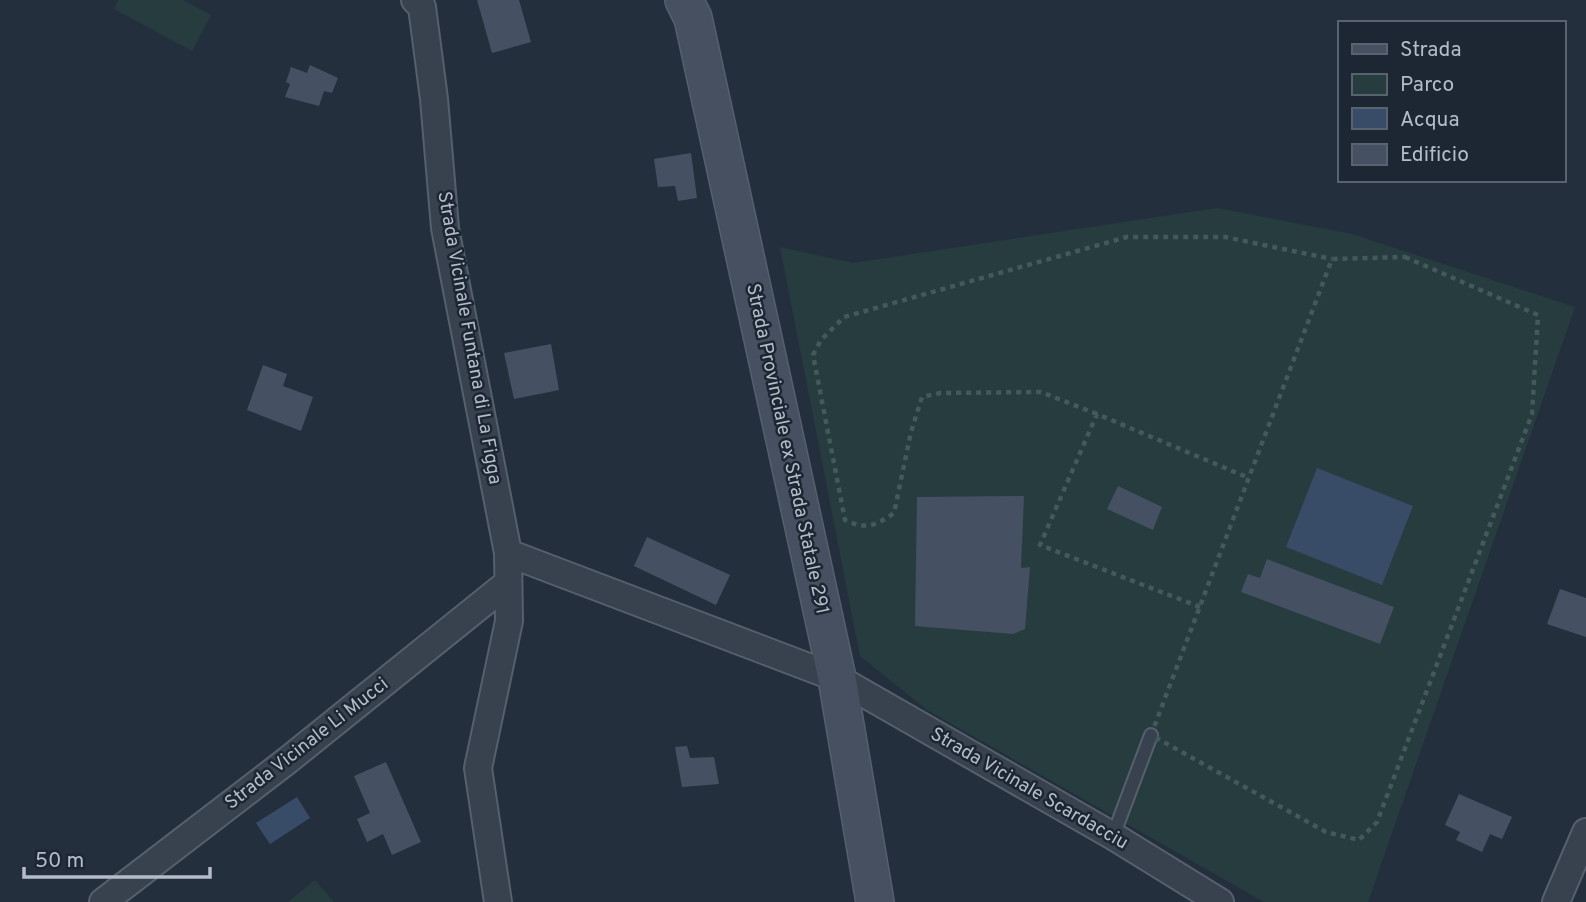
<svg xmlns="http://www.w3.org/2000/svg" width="1586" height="902" font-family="Overpass,sans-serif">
<rect width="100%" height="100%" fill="#242f3e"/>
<path fill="#263c3f" d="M 118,0 L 183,0 L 211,15 L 192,51 L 114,9 Z
M 1217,208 L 1352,234 L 1575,307 L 1368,902 L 1264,902 L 927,710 L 860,656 L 780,247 L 853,263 Z
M 315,880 L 334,902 L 288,902 Z"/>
<path fill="#394c67" d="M 1317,468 L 1413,506 L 1382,585 L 1286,547 Z
M 297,797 L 310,818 L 270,844 L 256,823 Z"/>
<path fill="#455162" d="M 477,0 L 519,0 L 531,42 L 492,53 Z
M 310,65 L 338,78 L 332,93 L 324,91 L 319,106 L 285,97 L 290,84 L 286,82 L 291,67 L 307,73 Z
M 691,153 L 697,198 L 678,201 L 675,186 L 658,187 L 654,159 Z
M 551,344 L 559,390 L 514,399 L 504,353 Z
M 263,365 L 287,374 L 283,386 L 313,397 L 301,431 L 247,410 Z
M 1118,486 L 1162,507 L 1153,530 L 1107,509 Z
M 1024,496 L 1021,568 L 1030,567 L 1025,629 L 1013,634 L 915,626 L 917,497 Z
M 647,537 L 730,575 L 716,605 L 634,566 Z
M 1267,559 L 1394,607 L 1380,644 L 1241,592 L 1248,574 L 1260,578 Z
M 1560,589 L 1586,598 L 1586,637 L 1547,624 Z
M 687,746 L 690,758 L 714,757 L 719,784 L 682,787 L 675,747 Z
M 386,762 L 421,842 L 392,855 L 383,834 L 367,842 L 357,819 L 370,813 L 354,776 Z
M 1459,794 L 1512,817 L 1502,839 L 1490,834 L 1482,852 L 1456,840 L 1460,832 L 1445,825 Z"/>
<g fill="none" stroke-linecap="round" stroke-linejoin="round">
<g stroke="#565f6c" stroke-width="16">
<path id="lane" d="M 1113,836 L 1151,735"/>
</g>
<g stroke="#565f6c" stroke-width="30">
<path id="street" d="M 415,0 L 422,7 L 434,99 L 445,228 L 508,553 L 509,621 L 478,768 L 498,902
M 508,553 L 837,678 L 1113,836 L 1220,902
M 103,902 L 288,760 L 508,583
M 1556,902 L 1586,832"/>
</g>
<g stroke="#565f6c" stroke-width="40">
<path id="secondary" d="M 684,0 L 693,18 L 837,678 L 875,902"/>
</g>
<path stroke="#44595c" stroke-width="4.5" stroke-dasharray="5 5" stroke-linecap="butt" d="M 1405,257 L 1538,315 L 1532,414 L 1377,822 L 1359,840 L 1326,832 L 1151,735 L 1332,259 Z
M 1097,414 L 1041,392 L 940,393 L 922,397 L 911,432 L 894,513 C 875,526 866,530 845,520 L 813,355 L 821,340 L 844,317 L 1127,237 L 1225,237 L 1332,259
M 1200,607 L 1040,545 L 1097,414 L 1249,478"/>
<use href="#lane" stroke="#38414e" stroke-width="12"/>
<use href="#street" stroke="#38414e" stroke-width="26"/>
<use href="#secondary" stroke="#465061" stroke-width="37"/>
</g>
<g text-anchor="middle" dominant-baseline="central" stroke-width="5" stroke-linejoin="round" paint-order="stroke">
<g font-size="19" fill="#b4bcc9" stroke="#1d2633">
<text transform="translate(469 338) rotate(80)">Strada Vicinale Funtana di La Figga</text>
<text transform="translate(787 449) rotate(78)">Strada Provinciale ex Strada Statale 291</text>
<text transform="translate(307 744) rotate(-38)">Strada Vicinale Li Mucci</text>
<text transform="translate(1029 789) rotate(30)">Strada Vicinale Scardacciu</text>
</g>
</g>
<rect x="1338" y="21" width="228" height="161" fill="#1d2633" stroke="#59626f" stroke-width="2"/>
<rect x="1352" y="44" width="35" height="10" fill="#465061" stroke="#59626f" stroke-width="2"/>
<text x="1400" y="56" font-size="21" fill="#b4bcc9">Strada</text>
<rect x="1352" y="74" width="35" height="21" fill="#263c3f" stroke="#59626f" stroke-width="2"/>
<text x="1400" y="91" font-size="21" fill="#b4bcc9">Parco</text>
<rect x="1352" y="108" width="35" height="21" fill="#394c67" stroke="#59626f" stroke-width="2"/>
<text x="1400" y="126" font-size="21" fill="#b4bcc9">Acqua</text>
<rect x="1352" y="144" width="35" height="21" fill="#455162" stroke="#59626f" stroke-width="2"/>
<text x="1400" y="161" font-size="21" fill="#b4bcc9">Edificio</text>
<path d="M24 867v10h186v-10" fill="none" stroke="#b4bcc9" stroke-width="3.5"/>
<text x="35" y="867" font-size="21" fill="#b4bcc9" stroke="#1d2633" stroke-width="5" paint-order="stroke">50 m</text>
</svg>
